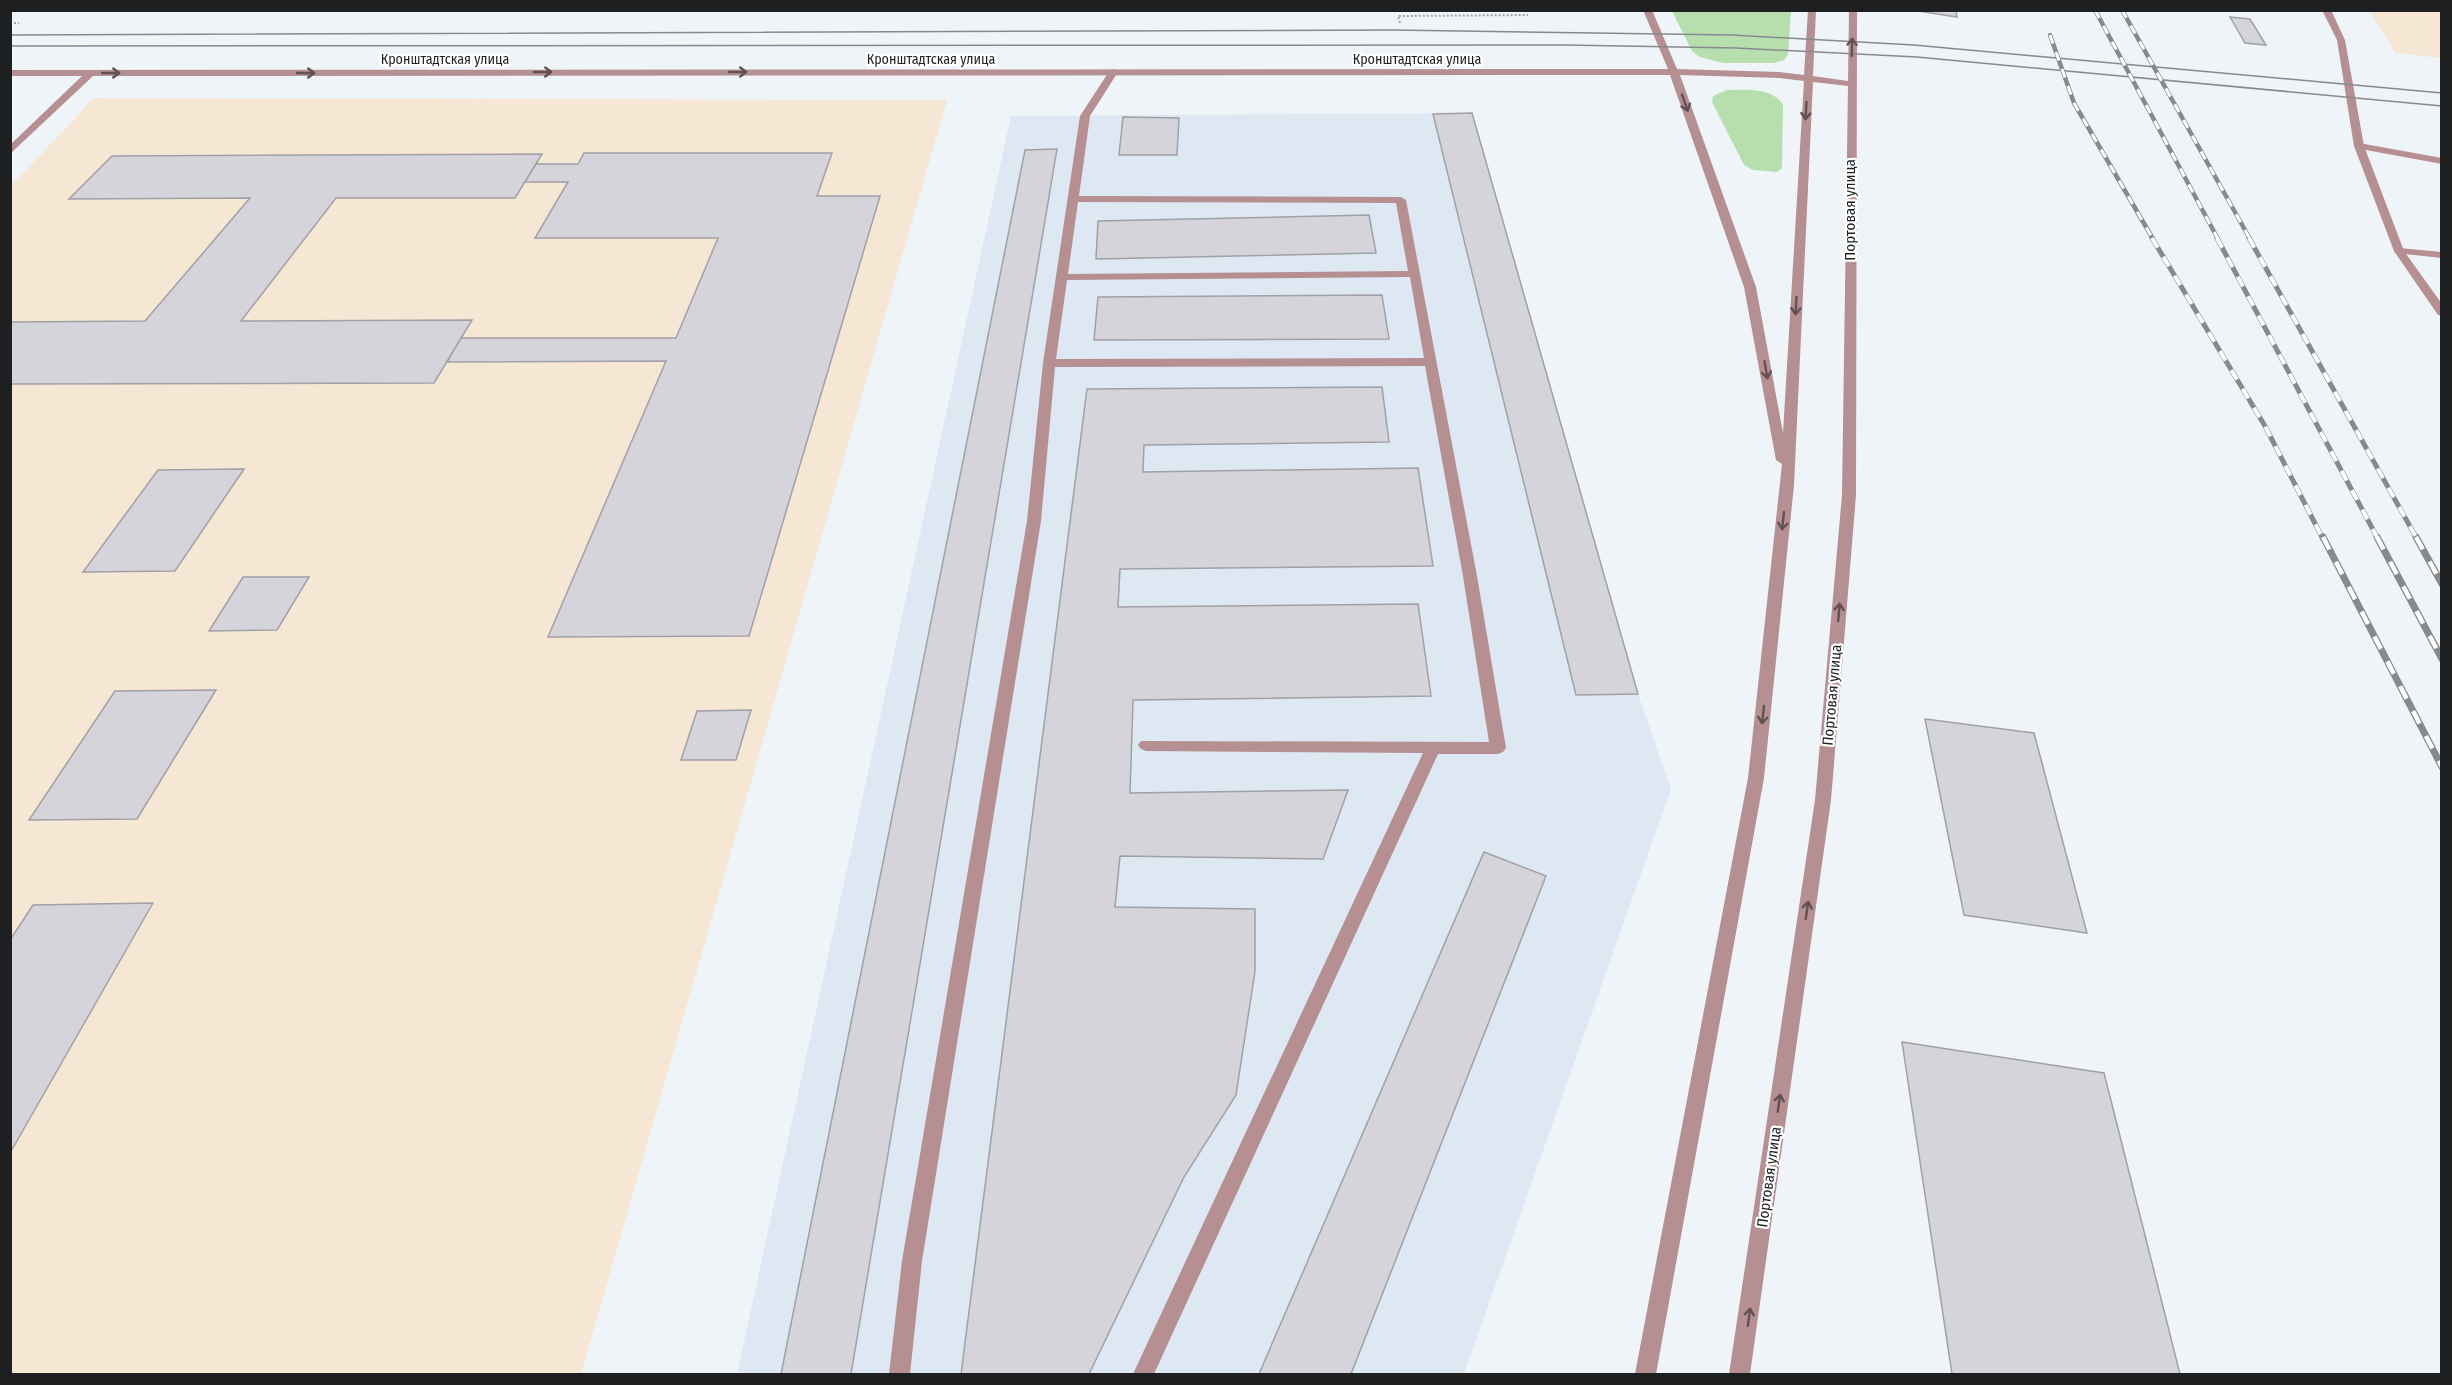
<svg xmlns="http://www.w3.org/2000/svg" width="2452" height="1385" font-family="'Fira Sans Condensed',sans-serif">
<rect width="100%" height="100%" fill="#eff4f9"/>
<path fill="#f5e7d4" d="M 2369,11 L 2441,11 L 2441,58 L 2396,53 Z"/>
<path fill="#dde8f3" d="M 1472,113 L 1638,694 L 1671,789 L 1464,1374 L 737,1374 L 1011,116 Z"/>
<path fill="#f6e7d4" d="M 94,98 L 947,100 L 581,1374 L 11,1374 L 10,187 Z"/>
<path fill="#b7dfae" d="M 1672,11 L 1791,11 L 1788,55 L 1784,60 L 1775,63 L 1723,63 L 1700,57 L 1692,51 Z
M 1727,90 C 1745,90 1773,87 1783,105 L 1782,168 L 1777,172 L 1753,170 L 1744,165 L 1712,102 L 1713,96 Z"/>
<path fill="#d4d4da" stroke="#a0a0a6" stroke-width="1.5" d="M 1956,10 L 1957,17 L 1912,10 Z
M 2230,17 L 2250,19 L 2266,45 L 2245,43 Z
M 1472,113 L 1638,694 L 1576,695 L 1433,114 Z
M 1123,117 L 1179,118 L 1177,155 L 1119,155 Z
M 1057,149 L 851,1374 L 781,1374 L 1025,150 Z
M 584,153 L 832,153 L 817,196 L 880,196 L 749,636 L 548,637 L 666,361 L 447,362 L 461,338 L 676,338 L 718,238 L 535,238 L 568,182 L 525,182 L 536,164 L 578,164 Z
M 542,154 L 515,198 L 336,198 L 241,321 L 472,320 L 434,383 L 10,384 L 10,322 L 145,321 L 250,198 L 69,199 L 112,156 Z
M 1369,215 L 1376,253 L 1096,259 L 1098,221 Z
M 1382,295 L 1389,339 L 1094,340 L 1098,297 Z
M 1382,387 L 1389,442 L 1144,445 L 1143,472 L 1418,468 L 1433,566 L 1120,569 L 1118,607 L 1418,604 L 1431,696 L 1133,700 L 1130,793 L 1348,790 L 1323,859 L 1120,856 L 1115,907 L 1255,909 L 1255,971 L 1236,1095 L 1184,1177 L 1089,1374 L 961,1374 L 1087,389 Z
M 244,469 L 175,571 L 83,572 L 158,470 Z
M 243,577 L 309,577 L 277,630 L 209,631 Z
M 216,690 L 137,819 L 29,820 L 115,691 Z
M 751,710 L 736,760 L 681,760 L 697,711 Z
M 1925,719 L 2034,733 L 2087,933 L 1964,915 Z
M 1484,852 L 1546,876 L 1351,1374 L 1259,1374 Z
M 153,903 L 10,1153 L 10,940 L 33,905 Z
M 1902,1042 L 2104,1073 L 2180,1374 L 1952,1374 Z"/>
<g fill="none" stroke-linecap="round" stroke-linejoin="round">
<path stroke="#a0a4a8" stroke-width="2" stroke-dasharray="2 2" stroke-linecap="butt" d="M 10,23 L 19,23
M 1400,23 L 1398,16 L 1528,15"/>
<path fill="#b58f92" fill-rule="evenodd" d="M 1113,69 L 1118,72 L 1090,116 L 1079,196 L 1401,197 L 1406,200 L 1477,576 L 1506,748 L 1503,752 L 1498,754 L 1438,754 L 1154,1374 L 1133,1374 L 1423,753 L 1146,751 L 1141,749 L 1138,745 L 1141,741 L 1489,742 L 1463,576 L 1425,366 L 1055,367 L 1041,521 L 922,1261 L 910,1374 L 889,1374 L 902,1261 L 1027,521 L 1043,363 L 1080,116 L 1110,70 ZM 1078,202 L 1396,203 L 1408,271 L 1068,274 ZM 1410,277 L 1424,358 L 1056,359 L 1067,280 Z
M 2359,143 L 2442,158 L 2442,164 L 2355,148 L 2354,146 Z
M 2399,248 L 2442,252 L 2442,258 L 2395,253 L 2394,251 Z"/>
<path fill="#b58f92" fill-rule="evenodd" d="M 1643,10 L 1652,10 L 1677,69 L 1779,72 L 1804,75 L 1808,10 L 1816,10 L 1813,76 L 1848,81 L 1849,10 L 1857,10 L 1856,495 L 1831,800 L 1750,1374 L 1729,1374 L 1815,800 L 1842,495 L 1848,86 L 1813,82 L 1794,485 L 1764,778 L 1656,1374 L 1635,1374 L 1748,778 L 1782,464 L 1776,460 L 1744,287 L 1670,75 L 93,76 L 10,154 L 10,145 L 82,76 L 10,76 L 10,70 L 1668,69 ZM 1680,75 L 1779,78 L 1804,81 L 1783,433 L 1756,287 Z
M 2322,10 L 2331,10 L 2345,40 L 2364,146 L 2404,251 L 2442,304 L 2442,316 L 2438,315 L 2394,251 L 2354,146 L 2337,40 Z"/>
<path stroke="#868a8d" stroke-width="1.5" d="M 10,35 L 1393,30 L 1732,35 L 1914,45 L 2442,93
M 10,46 L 1565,45 L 1736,48 L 1917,57 L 2442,106"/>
<g stroke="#868a8d" stroke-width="4.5">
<path id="rail-far2" d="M 2095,10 L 2218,239
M 2122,10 L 2250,239
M 2050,35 L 2074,103 L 2153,239"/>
</g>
<g stroke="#868a8d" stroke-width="5">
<path id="rail-far1" d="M 2152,238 L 2265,426 L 2323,539
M 2217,238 L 2378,539
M 2249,238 L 2417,539"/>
</g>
<g stroke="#868a8d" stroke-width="7">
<path id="rail" d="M 2323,537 L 2442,767
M 2377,537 L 2442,659
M 2416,537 L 2442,584"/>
</g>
<use href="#rail-far2" stroke="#fff" stroke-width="3" stroke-dasharray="9" stroke-linecap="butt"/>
<use href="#rail-far1" stroke="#fff" stroke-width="4" stroke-dasharray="11" stroke-linecap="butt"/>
<use href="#rail" stroke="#fff" stroke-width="4.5" stroke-dasharray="14" stroke-linecap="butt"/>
</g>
<defs><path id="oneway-shaft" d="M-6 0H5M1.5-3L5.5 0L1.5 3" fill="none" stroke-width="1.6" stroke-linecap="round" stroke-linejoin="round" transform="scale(1.5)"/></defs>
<g stroke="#615153">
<use href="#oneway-shaft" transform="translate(1852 47) rotate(-88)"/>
<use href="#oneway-shaft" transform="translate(543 72)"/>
<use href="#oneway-shaft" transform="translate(738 72)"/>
<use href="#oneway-shaft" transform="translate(111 73)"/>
<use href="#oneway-shaft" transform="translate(306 73)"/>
<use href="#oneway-shaft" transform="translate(1685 103) rotate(71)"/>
<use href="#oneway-shaft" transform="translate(1806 111) rotate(93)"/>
<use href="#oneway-shaft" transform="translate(1796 306) rotate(93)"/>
<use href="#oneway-shaft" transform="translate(1766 370) rotate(80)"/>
<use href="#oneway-shaft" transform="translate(1783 521) rotate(96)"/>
<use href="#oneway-shaft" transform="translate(1839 612) rotate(-85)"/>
<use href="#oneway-shaft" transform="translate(1763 715) rotate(96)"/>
<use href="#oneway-shaft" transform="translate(1807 910) rotate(-82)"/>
<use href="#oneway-shaft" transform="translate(1779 1103) rotate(-82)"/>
<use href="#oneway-shaft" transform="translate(1749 1317) rotate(-82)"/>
</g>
<g text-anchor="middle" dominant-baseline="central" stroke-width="4.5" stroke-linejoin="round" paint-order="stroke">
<g font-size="14" fill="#1d1f20" stroke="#fff">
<text x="445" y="59">Кронштадтская улица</text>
<text x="931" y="59">Кронштадтская улица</text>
<text x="1417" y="59">Кронштадтская улица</text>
</g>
<g font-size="15" fill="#1d1f20" stroke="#fff">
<text transform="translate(1850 210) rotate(-90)">Портовая улица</text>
<text transform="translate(1832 695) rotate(-85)">Портовая улица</text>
<text transform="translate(1769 1177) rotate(-82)">Портовая улица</text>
</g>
</g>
<rect width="2452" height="1385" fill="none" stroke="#1d1f20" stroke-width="24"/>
</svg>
